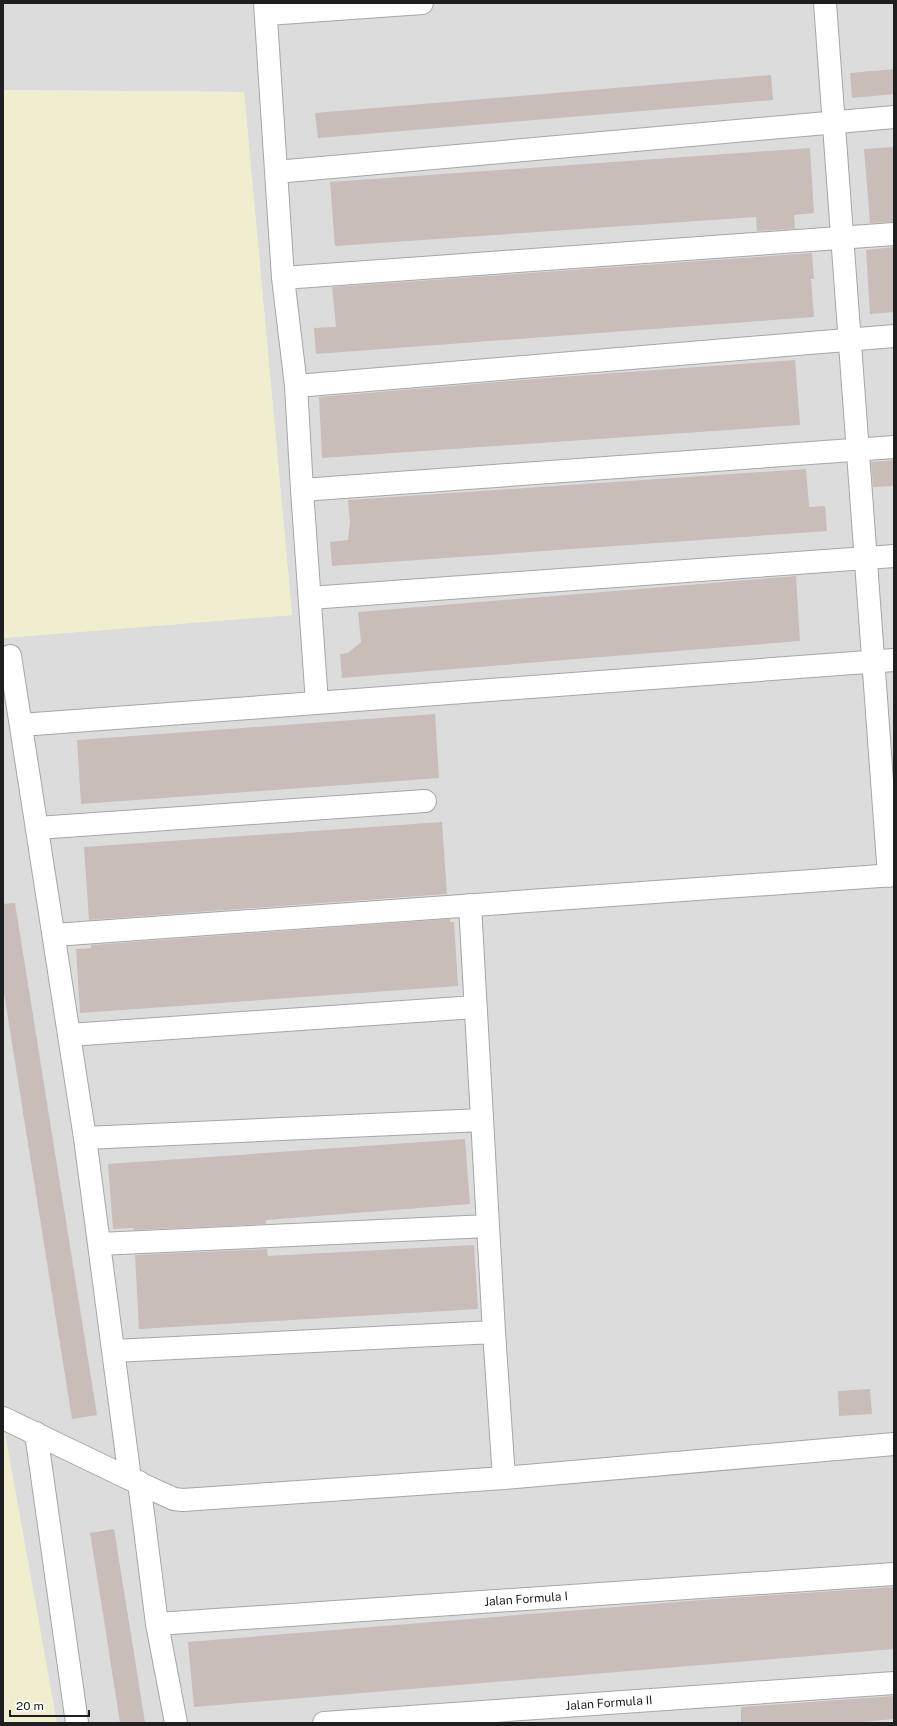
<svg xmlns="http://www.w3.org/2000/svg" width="897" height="1726" font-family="'Public Sans',sans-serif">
<rect width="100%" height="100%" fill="#f0ebe5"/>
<path fill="#dddcdc" d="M 3,3 L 894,3 L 894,1723 L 3,1723 L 3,638 L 292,615 L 244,92 L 3,90 Z"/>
<path fill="#f0eecf" d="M 3,90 L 244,92 L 292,615 L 3,638 Z
M 3,1433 L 5,1433 L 57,1723 L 3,1723 Z"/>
<path fill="#c8bdb8" d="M 894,69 L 894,94 L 852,98 L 850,73 Z
M 771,75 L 773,100 L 318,138 L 315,113 Z
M 894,147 L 894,222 L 870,223 L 864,149 Z
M 810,148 L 814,213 L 794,215 L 795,229 L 757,231 L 756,217 L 335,246 L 330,182 Z
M 894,247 L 894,312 L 870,314 L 866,250 Z
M 812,253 L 814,279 L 811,279 L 814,317 L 316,354 L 314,328 L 336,327 L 332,287 Z
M 795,360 L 800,425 L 322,458 L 319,397 L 559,377 Z
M 894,460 L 894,486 L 873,487 L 871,462 Z
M 806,469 L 809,507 L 825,506 L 827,531 L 332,566 L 330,542 L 348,540 L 350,522 L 348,500 Z
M 796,576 L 800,641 L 342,678 L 340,654 L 348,653 L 361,642 L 358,612 Z
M 435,714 L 439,778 L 81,804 L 77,740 Z
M 442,822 L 447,894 L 89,920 L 84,847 Z
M 15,903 L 97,1415 L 72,1419 L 3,987 L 3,904 Z
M 450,919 L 450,922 L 454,922 L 458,986 L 80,1013 L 76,949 L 91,948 L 91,945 Z
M 465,1139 L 470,1204 L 266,1220 L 266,1224 L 134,1230 L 133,1228 L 113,1229 L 108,1164 Z
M 474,1245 L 478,1309 L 139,1329 L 135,1255 L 267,1249 L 268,1256 Z
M 870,1389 L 872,1414 L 839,1416 L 838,1391 Z
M 114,1529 L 133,1647 L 145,1723 L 120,1723 L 104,1620 L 90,1533 Z
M 894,1587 L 894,1649 L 194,1707 L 188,1642 L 714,1599 Z
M 894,1696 L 894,1719 L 852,1723 L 741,1723 L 741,1707 Z"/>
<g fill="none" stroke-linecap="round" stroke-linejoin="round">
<g stroke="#a6a6a6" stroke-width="24">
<path id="minor" d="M 265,3 L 283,278 L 296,386 L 302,490 L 317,703
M 825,3 L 889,876
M 267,14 L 422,3
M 276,172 L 894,117
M 283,278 L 894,234
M 296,386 L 894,336
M 302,490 L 894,447
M 310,598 L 894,556
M 10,656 L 85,1138 L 130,1479
M 21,725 L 894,660
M 37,828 L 425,801
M 470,905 L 494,1332 L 504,1478
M 54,935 L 894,875
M 69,1035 L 475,1007
M 85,1138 L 482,1120
M 99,1244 L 488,1226
M 114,1351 L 494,1332
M 3,1418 L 130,1479 L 174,1499 L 183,1500 L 504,1478 L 894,1444
M 36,1433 L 77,1723
M 139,1482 L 157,1624 L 176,1723
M 157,1624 L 894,1574
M 324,1723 L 894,1683"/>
</g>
<use href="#minor" stroke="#fff" stroke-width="22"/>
</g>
<g text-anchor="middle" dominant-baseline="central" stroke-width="4" stroke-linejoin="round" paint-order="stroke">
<g font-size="12" fill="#1f1f1f" stroke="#fff">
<text transform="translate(526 1599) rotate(-4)">Jalan Formula I</text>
<text transform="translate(609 1703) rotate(-4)">Jalan Formula II</text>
</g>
</g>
<rect width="897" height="1726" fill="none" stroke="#1f1f1f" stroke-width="8"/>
<path d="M10 1710v6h79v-6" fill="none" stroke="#1f1f1f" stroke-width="2"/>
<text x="16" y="1710" font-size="12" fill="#1f1f1f" stroke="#ffffff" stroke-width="3" paint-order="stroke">20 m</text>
</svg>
